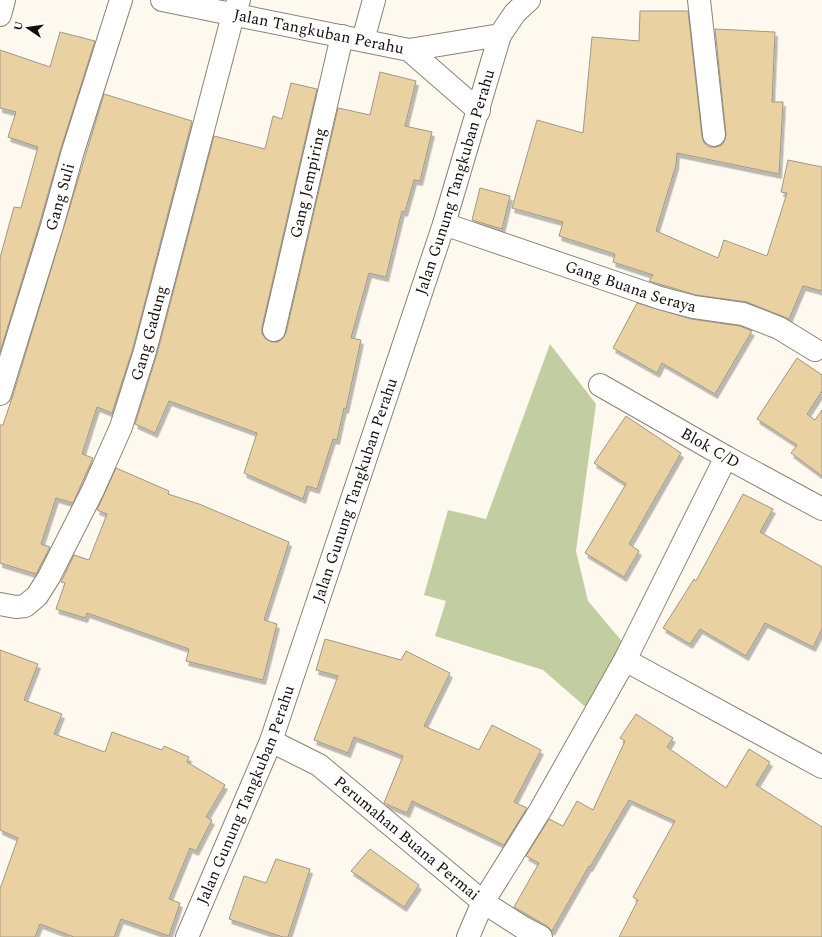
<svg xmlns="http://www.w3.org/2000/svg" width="822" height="937" font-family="Spectral,serif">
<defs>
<filter id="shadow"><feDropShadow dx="2.5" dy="4.5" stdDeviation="0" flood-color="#0004"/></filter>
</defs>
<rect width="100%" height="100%" fill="#fef9ef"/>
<path fill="#c2cda1" d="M 550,344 L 596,404 L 576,551 L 588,601 L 631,652 L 597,717 L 543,670 L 435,636 L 446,601 L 424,595 L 448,510 L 486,519 Z"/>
<path fill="#e9d1a1" stroke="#9f9888" filter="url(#shadow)" d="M 640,11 L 688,11 L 702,136 L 704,143 L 709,147 L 716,147 L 722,145 L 725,140 L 726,134 L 715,29 L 775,32 L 772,102 L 783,102 L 779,174 L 677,153 L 676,165 L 656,231 L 718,258 L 724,240 L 767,256 L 787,193 L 781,192 L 788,160 L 822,167 L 822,291 L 803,286 L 789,319 L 747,302 L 696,295 L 649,281 L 653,275 L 613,262 L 615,254 L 559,236 L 563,222 L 512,208 L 537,120 L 583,133 L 592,37 L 639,41 Z
M 60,32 L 95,41 L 61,148 L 40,222 L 0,352 L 0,258 L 14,207 L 21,208 L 38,147 L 8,137 L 16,112 L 0,108 L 0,50 L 50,67 Z
M 380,72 L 416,81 L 405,126 L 432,132 L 420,181 L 414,180 L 405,212 L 402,211 L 386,277 L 369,273 L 351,338 L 361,340 L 346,409 L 344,408 L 337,440 L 333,439 L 317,489 L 307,486 L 303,499 L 244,473 L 257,433 L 169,401 L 155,433 L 135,424 L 157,354 L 214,136 L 265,149 L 273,116 L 282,119 L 291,83 L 317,89 L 262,327 L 262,334 L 266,339 L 272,342 L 278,342 L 283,338 L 286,333 L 338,108 L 370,115 Z
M 104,94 L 192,121 L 133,348 L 112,413 L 97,407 L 82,454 L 93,458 L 73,503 L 56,498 L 41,544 L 50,547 L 36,574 L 0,563 L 0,425 L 3,425 L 12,398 Z
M 480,188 L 510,196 L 502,229 L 472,220 Z
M 637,303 L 691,319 L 740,326 L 752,331 L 715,394 L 662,363 L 657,373 L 613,348 Z
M 797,358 L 822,375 L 822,391 L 807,414 L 815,420 L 822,410 L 822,476 L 791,453 L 797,445 L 757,419 Z
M 626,416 L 681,453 L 629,544 L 639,551 L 624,577 L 585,553 L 626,484 L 594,463 Z
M 116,468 L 169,491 L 168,494 L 199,504 L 289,542 L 264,620 L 277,624 L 263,680 L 186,661 L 189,649 L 87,613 L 85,618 L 56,609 L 65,583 L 61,582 L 74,555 L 89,560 L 107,514 L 97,510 Z
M 743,494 L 773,509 L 760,532 L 822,567 L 822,629 L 813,647 L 765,623 L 746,656 L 700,629 L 690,644 L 663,628 L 694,579 L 696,581 Z
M 325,639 L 401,660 L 406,651 L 450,673 L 424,726 L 479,750 L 492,725 L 541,750 L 514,802 L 527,808 L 504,845 L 412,801 L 407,813 L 384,803 L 403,756 L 354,737 L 348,753 L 314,740 L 338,676 L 316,670 Z
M 0,650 L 38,664 L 24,700 L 62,714 L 54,734 L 105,752 L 112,732 L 162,750 L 164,746 L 189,757 L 187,762 L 225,785 L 206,817 L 212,820 L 196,851 L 190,848 L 169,899 L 180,903 L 169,936 L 121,919 L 114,937 L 74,937 L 40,924 L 35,937 L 0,937 L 0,889 L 18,838 L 0,830 Z
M 636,714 L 673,738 L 667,747 L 726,788 L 749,749 L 770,762 L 756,785 L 822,827 L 822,937 L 619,937 L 638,900 L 633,897 L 675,821 L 629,800 L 590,867 L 589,866 L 552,931 L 547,926 L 514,907 L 539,863 L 526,856 L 549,819 L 563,826 L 577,801 L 593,810 L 625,741 L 620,738 Z
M 370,849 L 419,885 L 404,907 L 351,871 Z
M 276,859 L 310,869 L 288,937 L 283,937 L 229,919 L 244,876 L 266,883 Z"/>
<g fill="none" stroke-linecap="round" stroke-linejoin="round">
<g stroke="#8b8475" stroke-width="24">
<g id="street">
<path d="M 699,0 L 714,135"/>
<path d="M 0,15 L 4,0"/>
<path d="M 363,40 L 374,0"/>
<path id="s1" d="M 444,224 L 660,298 L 694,307 L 743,314 L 779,328 L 815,350"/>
<path id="s2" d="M 274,330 L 342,36"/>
<path id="s3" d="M 600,385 L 726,457 L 822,509"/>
<path id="s4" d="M 0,394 L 52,226 L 73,151 L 121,0"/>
<path id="s5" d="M 0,604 L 16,607 L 25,606 L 37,596 L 49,577 L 93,490 L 121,427 L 145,351 L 233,15 L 239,0"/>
<path d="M 625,660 L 822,767"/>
<path id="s6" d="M 271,741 L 319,765 L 483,902 L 522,927 L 541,937"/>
<path d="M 468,937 L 483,902 L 541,809 L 625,660 L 726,457"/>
</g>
</g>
<g stroke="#8b8475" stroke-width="24">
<g id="secondary">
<path id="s7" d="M 162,0 L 409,50 L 479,111"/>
<path d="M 409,50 L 500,35"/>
<path id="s8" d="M 187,937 L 271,741 L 444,224 L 500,35 L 515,13 L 529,0"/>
</g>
</g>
<use href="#street" stroke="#fff" stroke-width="22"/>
<use href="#secondary" stroke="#fff" stroke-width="22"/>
</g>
<g text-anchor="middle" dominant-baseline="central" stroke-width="3" stroke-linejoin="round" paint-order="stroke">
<g font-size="16" fill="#13100b" stroke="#fff">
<text stroke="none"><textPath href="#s7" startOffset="160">Jalan Tangkuban Perahu</textPath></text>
<text stroke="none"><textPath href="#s8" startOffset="802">Jalan Gunung Tangkuban Perahu</textPath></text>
<text stroke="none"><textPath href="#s2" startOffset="151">Gang Jempiring</textPath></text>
<text stroke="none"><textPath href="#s4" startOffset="206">Gang Suli</textPath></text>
<text stroke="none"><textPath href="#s1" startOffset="197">Gang Buana Seraya</textPath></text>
<text stroke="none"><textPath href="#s5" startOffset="328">Gang Gadung</textPath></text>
<text stroke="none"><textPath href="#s3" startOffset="127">Blok C/D</textPath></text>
<text stroke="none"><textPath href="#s8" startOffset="478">Jalan Gunung Tangkuban Perahu</textPath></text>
<text stroke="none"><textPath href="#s8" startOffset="154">Jalan Gunung Tangkuban Perahu</textPath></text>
<text stroke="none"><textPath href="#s6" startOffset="168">Perumahan Buana Permai</textPath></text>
</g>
</g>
<g transform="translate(28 28) rotate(283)" stroke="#ffffff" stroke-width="3" paint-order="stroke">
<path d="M0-3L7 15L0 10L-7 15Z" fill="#13100b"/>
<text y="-6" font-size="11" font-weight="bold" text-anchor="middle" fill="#13100b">U</text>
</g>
</svg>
